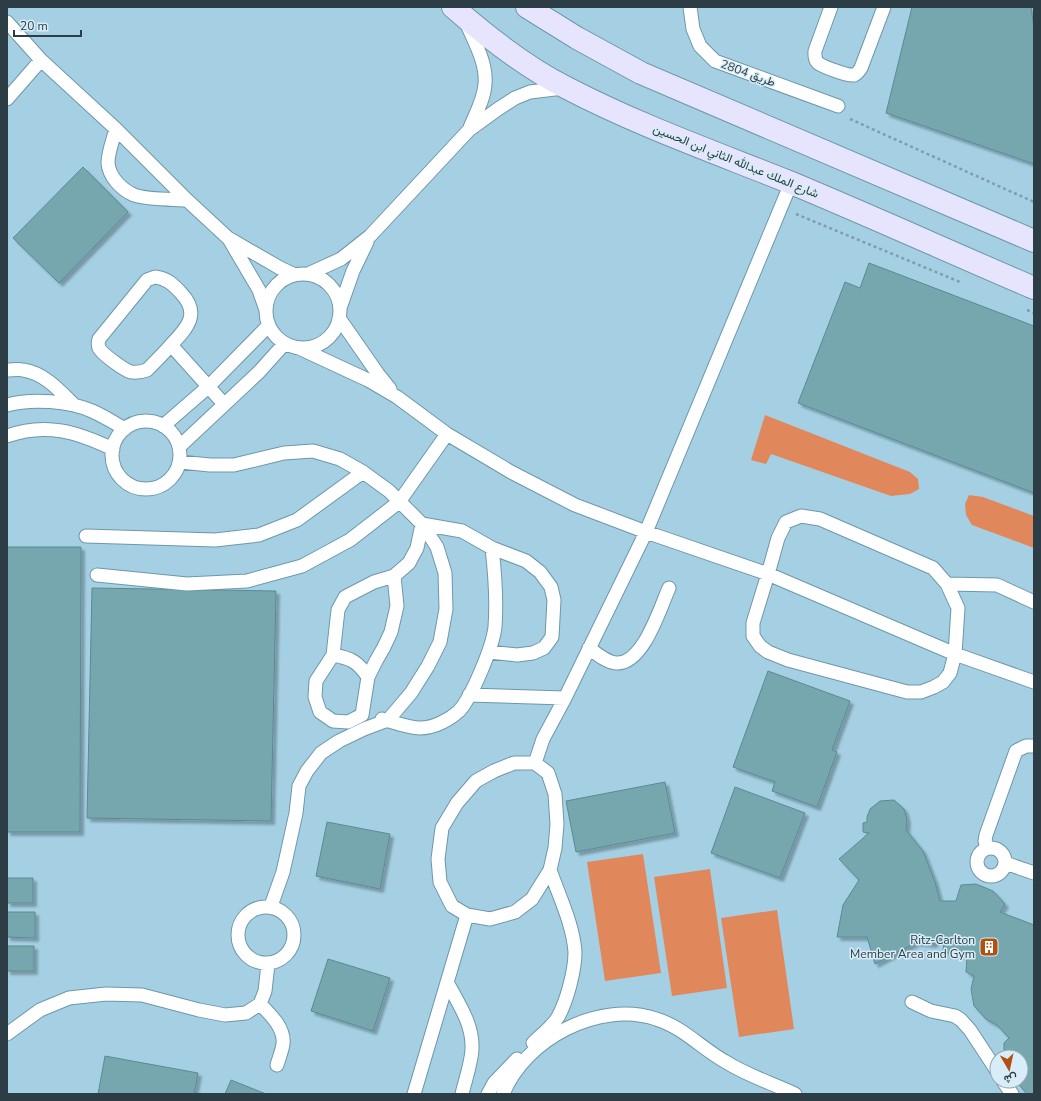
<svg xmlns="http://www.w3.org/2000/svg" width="1041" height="1101" font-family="'Nunito Sans',Vazirmatn,sans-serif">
<defs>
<filter id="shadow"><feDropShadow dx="3.5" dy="3.5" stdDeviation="1" flood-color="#0004"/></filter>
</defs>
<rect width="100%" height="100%" fill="#a5d0e4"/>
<path fill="#e0885b" d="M 765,415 L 910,472 L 918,479 L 919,489 L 910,494 L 891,496 L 771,454 L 766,464 L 751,460 Z
M 969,495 L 983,497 L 1034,516 L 1034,548 L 972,525 L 966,515 L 965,504 Z
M 643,854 L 661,973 L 605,981 L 587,862 Z
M 710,869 L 727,988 L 672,996 L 654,877 Z
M 777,910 L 794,1029 L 739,1037 L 721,918 Z"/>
<path fill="#76a7ae" stroke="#5a8a91" filter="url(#shadow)" d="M 912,7 L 1031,7 L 1034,28 L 1034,164 L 886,113 Z
M 83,167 L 128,212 L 59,283 L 13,238 Z
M 869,263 L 1034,326 L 1034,493 L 798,403 L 845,282 L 860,288 Z
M 7,547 L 81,547 L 80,832 L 7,832 Z
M 92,588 L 276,591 L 271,821 L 87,818 Z
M 768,671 L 850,701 L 832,750 L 837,752 L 817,807 L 772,791 L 775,782 L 733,767 Z
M 665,782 L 675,833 L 576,852 L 566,801 Z
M 735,787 L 805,813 L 780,878 L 711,853 Z
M 894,800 L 904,809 L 907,820 L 906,830 L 923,851 L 935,882 L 940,901 L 956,901 L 961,885 L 976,884 L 993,891 L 1005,904 L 1000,912 L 1034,925 L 1034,1094 L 1027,1094 L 1020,1086 L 1019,1081 L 1021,1081 L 1021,1057 L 1008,1057 L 1004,1050 L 1004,1043 L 1009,1038 L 997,1025 L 986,1019 L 974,1006 L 971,989 L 974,976 L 966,972 L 967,955 L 950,954 L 943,950 L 944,944 L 940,937 L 933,944 L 917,942 L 875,964 L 867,937 L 837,937 L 843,905 L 859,880 L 839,859 L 869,833 L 863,832 L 863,823 L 867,822 L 867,817 L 870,809 L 880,801 Z
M 327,822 L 390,834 L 380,889 L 316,876 Z
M 7,878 L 33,878 L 33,903 L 7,903 Z
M 7,912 L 35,912 L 35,938 L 7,937 Z
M 7,946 L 34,946 L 34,971 L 7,971 Z
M 328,959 L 390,978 L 373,1031 L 311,1011 Z
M 105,1056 L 198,1073 L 194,1094 L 98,1094 Z
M 231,1080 L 266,1094 L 225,1094 Z"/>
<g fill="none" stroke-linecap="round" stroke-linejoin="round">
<g stroke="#6d97aa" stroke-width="15">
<path id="lane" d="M 690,7 L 693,29 L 700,46 L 715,61 L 838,106
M 831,7 L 815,51 C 815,55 814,59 818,63 C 823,67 848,76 854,75 C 857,74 859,71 861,68 L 884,7
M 7,22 L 41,60 L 116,129 L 187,200 L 228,238 L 280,268 L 295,275
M 466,22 C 474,41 487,63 485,84 C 484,100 475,115 469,130
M 7,99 L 41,60
M 116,129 C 113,140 108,152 108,163 C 109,177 122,190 134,195 C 148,200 173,199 187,200
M 229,239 L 259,290 L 266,310
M 308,274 L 341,259 L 370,236 L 469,130 L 498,109 L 515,98 L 530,92 L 563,88
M266 311a37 37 0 1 1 74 0a37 37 0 1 1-74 0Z
M 155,277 C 166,278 173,284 181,293 C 201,314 187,328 171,345 C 163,354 155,362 147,370 C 141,372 136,373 131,372 C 124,370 102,354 99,348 C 98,345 98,342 99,339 L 147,280 Z
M 340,308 L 353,271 L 367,242
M 339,318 L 378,374 L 390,389
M 171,345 L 224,404
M 299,348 L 368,380 L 397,397 L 447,434 L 511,472 L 575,505 L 646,532 L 768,574 L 955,654 L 1034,682
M 7,370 C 12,370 18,369 23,370 C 44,373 59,390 74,405
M 7,405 C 32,398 69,401 92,411 C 104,416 114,423 125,429
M112 455a34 34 0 1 1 68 0a34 34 0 1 1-68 0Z
M 163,426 L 208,387 L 269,325
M 7,436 C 46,422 77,432 113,449
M 179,447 L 259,372 L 285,343
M 180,462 L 210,465 L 234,465 L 284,453 L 313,451 L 340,459 L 363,472 L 389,491 L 422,524 L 437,547 L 445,573 L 446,609 L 440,642 L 428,666 L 411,693 L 388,720 L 364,729 L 339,741 L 321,753 L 307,771 L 299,786 L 296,813 L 289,845 L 283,872 L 271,906
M 801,516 L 820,519 L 933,568 L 947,584 L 958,608 L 955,654 L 950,673 L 943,682 L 934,687 L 921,692 L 907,692 L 788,660 L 768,652 L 760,646 L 753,636 L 753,623 L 768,574 L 778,538 L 786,522 Z
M 86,536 L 215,540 L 259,535 L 297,520 L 363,472
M 97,575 L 187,584 L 247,581 L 302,566 L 350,540 L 399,502 L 447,434
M 394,576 L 397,606 L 391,632 L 384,647 L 376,661 L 368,677 L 362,715 L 348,722 L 333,721 L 320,712 L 315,697 L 316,681 L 333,655 L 338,610 L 345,597 L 374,582 Z
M 394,576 L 409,563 L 417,548 L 422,524 L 462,531 L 492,548 L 526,561 L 540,572 L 551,587 L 554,600 L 552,637 L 544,648 L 533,653 L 517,655 L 489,652
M 947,584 L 997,585 L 1034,602
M 589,648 C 597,654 606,662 616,663 C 643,665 660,608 669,588
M 333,655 C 351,658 358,662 368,677
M 469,695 L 565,698
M 382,719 C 393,722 409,728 420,728 C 434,728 449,720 459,711 C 472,697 493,646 495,627 C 497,600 495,574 492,548
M 514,763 L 535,763 L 548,773 L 555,794 L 557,824 L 555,848 L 550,870 L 532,899 L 515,912 L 490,919 L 467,915 L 452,906 L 440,882 L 438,859 L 442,828 L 457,803 L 476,781 L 494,771 Z
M 535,763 L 543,739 L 565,698 L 646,532 L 791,183
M977 862a14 14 0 1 1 28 0a14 14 0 1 1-28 0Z
M 988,848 L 985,841 L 986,835 L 1016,751 L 1026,746 L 1034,746
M 1005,863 L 1034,873
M238 935a28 28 0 1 1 56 0a28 28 0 1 1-56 0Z
M 447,982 C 458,1003 473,1024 472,1048 C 472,1061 465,1081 462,1094
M 912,1002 L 931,1011 L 955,1016 L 961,1020 L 970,1030 L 997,1071
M 260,1004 C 270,1014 285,1028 283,1044 C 282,1051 279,1058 277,1065
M 7,1034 L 40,1010 L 69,998 L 106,994 L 142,995 L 199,1010 L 225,1015 L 246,1013 L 260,1004 L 265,991 L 268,964
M 533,1043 C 541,1035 552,1027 558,1017 C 567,1001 575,970 575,952 C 573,924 559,896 550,870
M 1003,1081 L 1012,1094
M 414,1094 L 467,915
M 488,1094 L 494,1083 L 517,1059
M 503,1094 C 525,1039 599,1000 656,1019 C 683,1027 702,1049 726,1062 C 748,1076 772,1083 795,1094"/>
</g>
<g stroke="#6d97aa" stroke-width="24">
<path id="secondary" d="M 453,7 C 485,35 529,69 567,88 C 638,125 714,152 789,182 C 871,216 952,253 1034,288
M 527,7 L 577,38 L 641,73 L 1034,241"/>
</g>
<path stroke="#7c9eae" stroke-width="2.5" stroke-dasharray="3 3" stroke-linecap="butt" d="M 850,119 L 1034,202
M 796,214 L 960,282
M 1027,310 L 1034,313"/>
<use href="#lane" stroke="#fff" stroke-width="13"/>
<use href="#secondary" stroke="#e7e5fe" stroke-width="22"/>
</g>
<defs>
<g id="building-square" transform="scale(1)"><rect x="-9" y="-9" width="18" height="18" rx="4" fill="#b25012" stroke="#d8edf7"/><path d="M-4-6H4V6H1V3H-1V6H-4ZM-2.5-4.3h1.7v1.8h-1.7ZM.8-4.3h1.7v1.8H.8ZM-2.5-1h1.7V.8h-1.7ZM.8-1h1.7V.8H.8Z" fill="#fff"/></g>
</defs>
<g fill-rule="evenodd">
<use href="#building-square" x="989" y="947"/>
</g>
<g text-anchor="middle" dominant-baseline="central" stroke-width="3" stroke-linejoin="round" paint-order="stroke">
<g font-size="12" fill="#2c3d45" stroke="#d8edf7">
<text transform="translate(748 73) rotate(20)">طريق 2804</text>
<text transform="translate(736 161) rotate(22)">شارع الملك عبدالله الثاني ابن الحسين</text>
</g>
<g font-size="12" fill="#2c3d45" stroke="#d8edf7" text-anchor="end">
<text x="975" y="940">Ritz-Carlton<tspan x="975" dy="14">Member Area and Gym</tspan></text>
</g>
</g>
<rect width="1041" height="1101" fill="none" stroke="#2c3d45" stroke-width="16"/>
<g transform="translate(1009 1069) rotate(171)"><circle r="19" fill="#d8edf7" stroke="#93a7b0"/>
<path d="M0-3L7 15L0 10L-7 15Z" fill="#b25012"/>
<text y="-6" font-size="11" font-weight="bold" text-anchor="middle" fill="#2c3d45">ش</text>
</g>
<path d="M14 30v6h67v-6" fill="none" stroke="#2c3d45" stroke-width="2"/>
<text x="20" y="30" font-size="12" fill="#2c3d45" stroke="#d8edf7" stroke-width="3" paint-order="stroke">20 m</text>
</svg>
